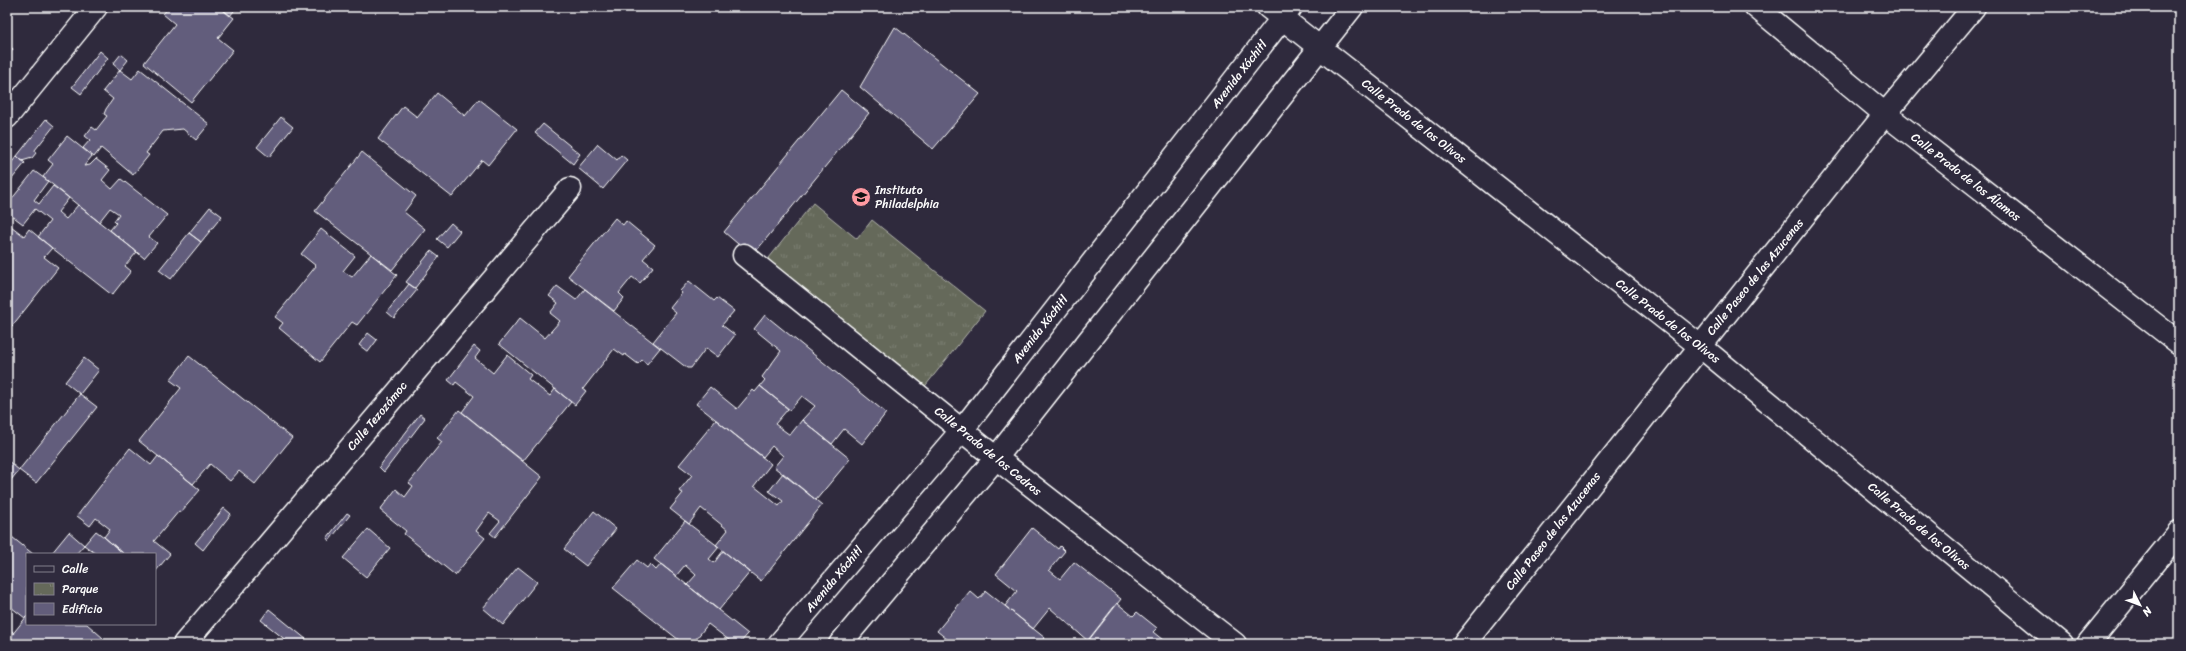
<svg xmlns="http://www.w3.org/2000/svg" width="2186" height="651" font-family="Sriracha,sans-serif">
<defs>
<pattern id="park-tufts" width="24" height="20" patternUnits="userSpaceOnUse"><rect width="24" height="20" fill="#65695a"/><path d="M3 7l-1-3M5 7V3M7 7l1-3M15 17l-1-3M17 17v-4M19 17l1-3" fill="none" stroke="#7c8073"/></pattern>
</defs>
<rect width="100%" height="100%" fill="#2f2a3d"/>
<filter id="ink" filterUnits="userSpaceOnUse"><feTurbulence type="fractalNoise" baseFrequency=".025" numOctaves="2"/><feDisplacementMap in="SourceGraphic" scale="8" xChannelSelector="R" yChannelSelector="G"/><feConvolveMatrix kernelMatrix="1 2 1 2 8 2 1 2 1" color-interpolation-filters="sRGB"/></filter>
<g filter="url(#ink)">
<path fill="url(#park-tufts)" stroke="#b2b4ac" d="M 813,203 L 857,239 L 872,220 L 985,311 L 922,390 L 765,263 Z"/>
<path fill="#625d7b" stroke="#fff" d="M 169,7 L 203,7 L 205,9 L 206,7 L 219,7 L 234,18 L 218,38 L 233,50 L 191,102 L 144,63 L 175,24 L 163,14 Z
M 219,7 L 237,7 L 230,16 Z
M 895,27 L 980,94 L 933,149 L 860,87 Z
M 7,44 L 13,49 L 7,58 Z
M 100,51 L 108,58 L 81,94 L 72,87 Z
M 121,54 L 128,60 L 120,70 L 113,64 Z
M 140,69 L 209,124 L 196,140 L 183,129 L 163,131 L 146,153 L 149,155 L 133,175 L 101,148 L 94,157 L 83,148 L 90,140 L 85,136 L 92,127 L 96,130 L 107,116 L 104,114 L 106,109 L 113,99 L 103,91 L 120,70 L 132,79 Z
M 841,90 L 869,113 L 752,256 L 724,232 Z
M 437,93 L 465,116 L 479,99 L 517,129 L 488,165 L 482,160 L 452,197 L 378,139 L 403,106 L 417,117 Z
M 281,117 L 293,127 L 269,157 L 257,147 Z
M 46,119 L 54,126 L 35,150 L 36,153 L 32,158 L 22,161 L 17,156 Z
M 543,124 L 580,154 L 573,164 L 535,133 Z
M 67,136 L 92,156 L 84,166 L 90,165 L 96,159 L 110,170 L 102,180 L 112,189 L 121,179 L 167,215 L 149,237 L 157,243 L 144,258 L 110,230 L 116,223 L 114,221 L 119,214 L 110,208 L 99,222 L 43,177 L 53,164 L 48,160 Z
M 598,144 L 617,160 L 621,155 L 627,160 L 603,189 L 578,168 Z
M 362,152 L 416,196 L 404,212 L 425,229 L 392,270 L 315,211 Z
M 17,156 L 25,163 L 7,185 L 7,168 Z
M 34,171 L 48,181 L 34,200 L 39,204 L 53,186 L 69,198 L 58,212 L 66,219 L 78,205 L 137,252 L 125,266 L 131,271 L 112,295 L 38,237 L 50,221 L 35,209 L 23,224 L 7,212 L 7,205 Z
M 210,207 L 222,216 L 201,242 L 189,233 Z
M 615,218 L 623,225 L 626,221 L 655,245 L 643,259 L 653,267 L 640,283 L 632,277 L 619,293 L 624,298 L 614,311 L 568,276 Z
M 7,223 L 24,236 L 29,229 L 52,248 L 44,257 L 58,268 L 12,326 L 7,322 Z
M 451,223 L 460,231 L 447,247 L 437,239 Z
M 321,229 L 355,256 L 343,271 L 352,277 L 371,254 L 397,275 L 357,325 L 352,322 L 320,362 L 279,328 L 283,323 L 275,317 L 316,266 L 301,254 Z
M 189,233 L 201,242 L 171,279 L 159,270 Z
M 431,251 L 439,257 L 415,288 L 406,282 Z
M 689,281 L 714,301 L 717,298 L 734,311 L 722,325 L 735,335 L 718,357 L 706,348 L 691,368 L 687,368 L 653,342 L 676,313 L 670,308 L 682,293 L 680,291 Z
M 409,284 L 417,290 L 394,318 L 387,312 Z
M 557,286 L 576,300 L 585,289 L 660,348 L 647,364 L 642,360 L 638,364 L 625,354 L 624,356 L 614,349 L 583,389 L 586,391 L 575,405 L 499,344 L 520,318 L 545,338 L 560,321 L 550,313 L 558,303 L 549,296 Z
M 765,315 L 886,413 L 862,444 L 844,429 L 832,444 L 802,420 L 815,406 L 802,396 L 790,410 L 760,386 L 765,380 L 762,377 L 781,351 L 754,329 Z
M 368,333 L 377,340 L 368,352 L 359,345 Z
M 474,346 L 480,351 L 475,358 L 493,373 L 507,355 L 531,375 L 528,379 L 550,396 L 555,389 L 571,402 L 523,461 L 462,412 L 474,396 L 456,382 L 454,385 L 448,380 Z
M 189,356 L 292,438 L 255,484 L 239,471 L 230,481 L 210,464 L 193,484 L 139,441 L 181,388 L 170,380 Z
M 84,358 L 99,370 L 80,394 L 65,382 Z
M 760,386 L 788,409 L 775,424 L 790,435 L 802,420 L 850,459 L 816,500 L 774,467 L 783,456 L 772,446 L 763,457 L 696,404 L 710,387 L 737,409 L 753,390 L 755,392 Z
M 80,394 L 97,407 L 36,483 L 19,470 Z
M 459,410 L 542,477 L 495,537 L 490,533 L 500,521 L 489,513 L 476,531 L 485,538 L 455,575 L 404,534 L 406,531 L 380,510 L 396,489 L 405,497 L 413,486 L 409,483 L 442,442 L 437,438 Z
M 420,414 L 425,418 L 384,472 L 379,467 Z
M 716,420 L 771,464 L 754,486 L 779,506 L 783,501 L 769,491 L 783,473 L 822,505 L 761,581 L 716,545 L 728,530 L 701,508 L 689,524 L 670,509 L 683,493 L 679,491 L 692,475 L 679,465 Z
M 130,448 L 151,465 L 158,456 L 200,490 L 181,512 L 179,511 L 154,541 L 170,554 L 155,572 L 155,554 L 124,554 L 104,537 L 110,529 L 96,518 L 90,526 L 77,516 Z
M 7,460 L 19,470 L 7,485 Z
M 224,508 L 231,514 L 203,550 L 195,543 Z
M 594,511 L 616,529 L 586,566 L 564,549 Z
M 347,513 L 350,515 L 329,541 L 327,538 Z
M 685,521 L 719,547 L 709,559 L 714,563 L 723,551 L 750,572 L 719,610 L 687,585 L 696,575 L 685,565 L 676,576 L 654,559 Z
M 1032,528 L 1058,549 L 1060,546 L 1065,551 L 1049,570 L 1060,579 L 1074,562 L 1121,599 L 1088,641 L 1050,608 L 1033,629 L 1005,606 L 1017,591 L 996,574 Z
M 368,529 L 390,548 L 366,577 L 343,558 Z
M 96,531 L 104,537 L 124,554 L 96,554 L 84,545 Z
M 69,532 L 84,545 L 76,554 L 51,554 Z
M 7,533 L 33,554 L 27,554 L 27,616 L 25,618 L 7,604 Z
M 637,560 L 647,568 L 650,564 L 656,570 L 661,564 L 748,634 L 739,644 L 734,644 L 708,624 L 692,644 L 684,644 L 613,588 Z
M 518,567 L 537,582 L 503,625 L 483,608 Z
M 970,591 L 979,599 L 986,591 L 1045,638 L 1041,644 L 953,644 L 937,631 Z
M 1117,603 L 1133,616 L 1137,612 L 1157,628 L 1153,632 L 1168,644 L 1085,644 Z
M 269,609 L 312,644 L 287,644 L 288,642 L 261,620 Z
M 27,616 L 27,624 L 87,624 L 103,638 L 98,644 L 7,644 L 7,641 Z
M 7,627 L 14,633 L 7,641 Z"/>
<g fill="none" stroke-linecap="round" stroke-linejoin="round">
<g stroke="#fff" stroke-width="25">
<path id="street" d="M 1268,7 L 1700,346 L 2062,644
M 1756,7 L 1885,114 L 2179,343
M 7,117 L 96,7
M 744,255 L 996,458 L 1235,644
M 184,644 L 570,189
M 779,644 L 962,430 L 1291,7
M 840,644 L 996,458 L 1352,7
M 1464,644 L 1885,114 L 1974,7
M 2088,644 L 2179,532"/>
</g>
<use href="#street" stroke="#2f2a3d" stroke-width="22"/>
</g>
</g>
<defs>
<g id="school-disc" transform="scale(1)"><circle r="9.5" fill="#ff9aa2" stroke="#2f2a3d"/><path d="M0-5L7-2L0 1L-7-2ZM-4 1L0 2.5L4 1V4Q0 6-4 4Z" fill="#111"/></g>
</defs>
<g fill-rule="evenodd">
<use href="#school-disc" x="861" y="197"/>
</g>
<g text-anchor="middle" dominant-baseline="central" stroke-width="4" stroke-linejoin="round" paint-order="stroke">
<g font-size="12" fill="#fff" stroke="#2f2a3d">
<text transform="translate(1239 74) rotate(-52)">Avenida Xóchitl</text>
<text transform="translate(1414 121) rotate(38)">Calle Prado de los Olivos</text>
<text transform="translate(1966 177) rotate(38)">Calle Prado de los Álamos</text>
<text transform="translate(1755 277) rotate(-51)">Calle Paseo de las Azucenas</text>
<text transform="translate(1668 321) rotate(38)">Calle Prado de los Olivos</text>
<text transform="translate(1040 329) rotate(-52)">Avenida Xóchitl</text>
<text transform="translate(377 416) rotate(-50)">Calle Tezozómoc</text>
<text transform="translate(988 451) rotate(39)">Calle Prado de los Cedros</text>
<text transform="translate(1919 526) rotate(40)">Calle Prado de los Olivos</text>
<text transform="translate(1553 531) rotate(-52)">Calle Paseo de las Azucenas</text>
<text transform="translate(834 579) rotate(-50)">Avenida Xóchitl</text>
</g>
<g font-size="12" fill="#fff" stroke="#2f2a3d" text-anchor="start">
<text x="875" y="190">Instituto<tspan x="875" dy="14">Philadelphia</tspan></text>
</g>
</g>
<rect width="2186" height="651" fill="none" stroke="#2f2a3d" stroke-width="24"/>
<rect x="12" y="12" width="2162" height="627" fill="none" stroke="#fff" stroke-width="1.5" filter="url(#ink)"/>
<rect x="26" y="553" width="130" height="72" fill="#2f2a3d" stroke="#827f8b"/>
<rect x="34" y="566" width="20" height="6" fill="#2f2a3d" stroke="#827f8b"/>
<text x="62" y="573" font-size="12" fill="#ffffff">Calle</text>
<rect x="34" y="583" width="20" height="12" fill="url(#park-tufts)" stroke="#827f8b"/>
<text x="62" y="593" font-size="12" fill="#ffffff">Parque</text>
<rect x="34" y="603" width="20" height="12" fill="#625d7b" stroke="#827f8b"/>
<text x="62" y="613" font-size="12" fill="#ffffff">Edificio</text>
<g transform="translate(2140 605) rotate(132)" stroke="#2f2a3d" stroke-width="3" paint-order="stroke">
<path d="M0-3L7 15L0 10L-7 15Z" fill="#ffffff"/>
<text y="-6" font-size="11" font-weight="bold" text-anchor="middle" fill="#ffffff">N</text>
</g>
</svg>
